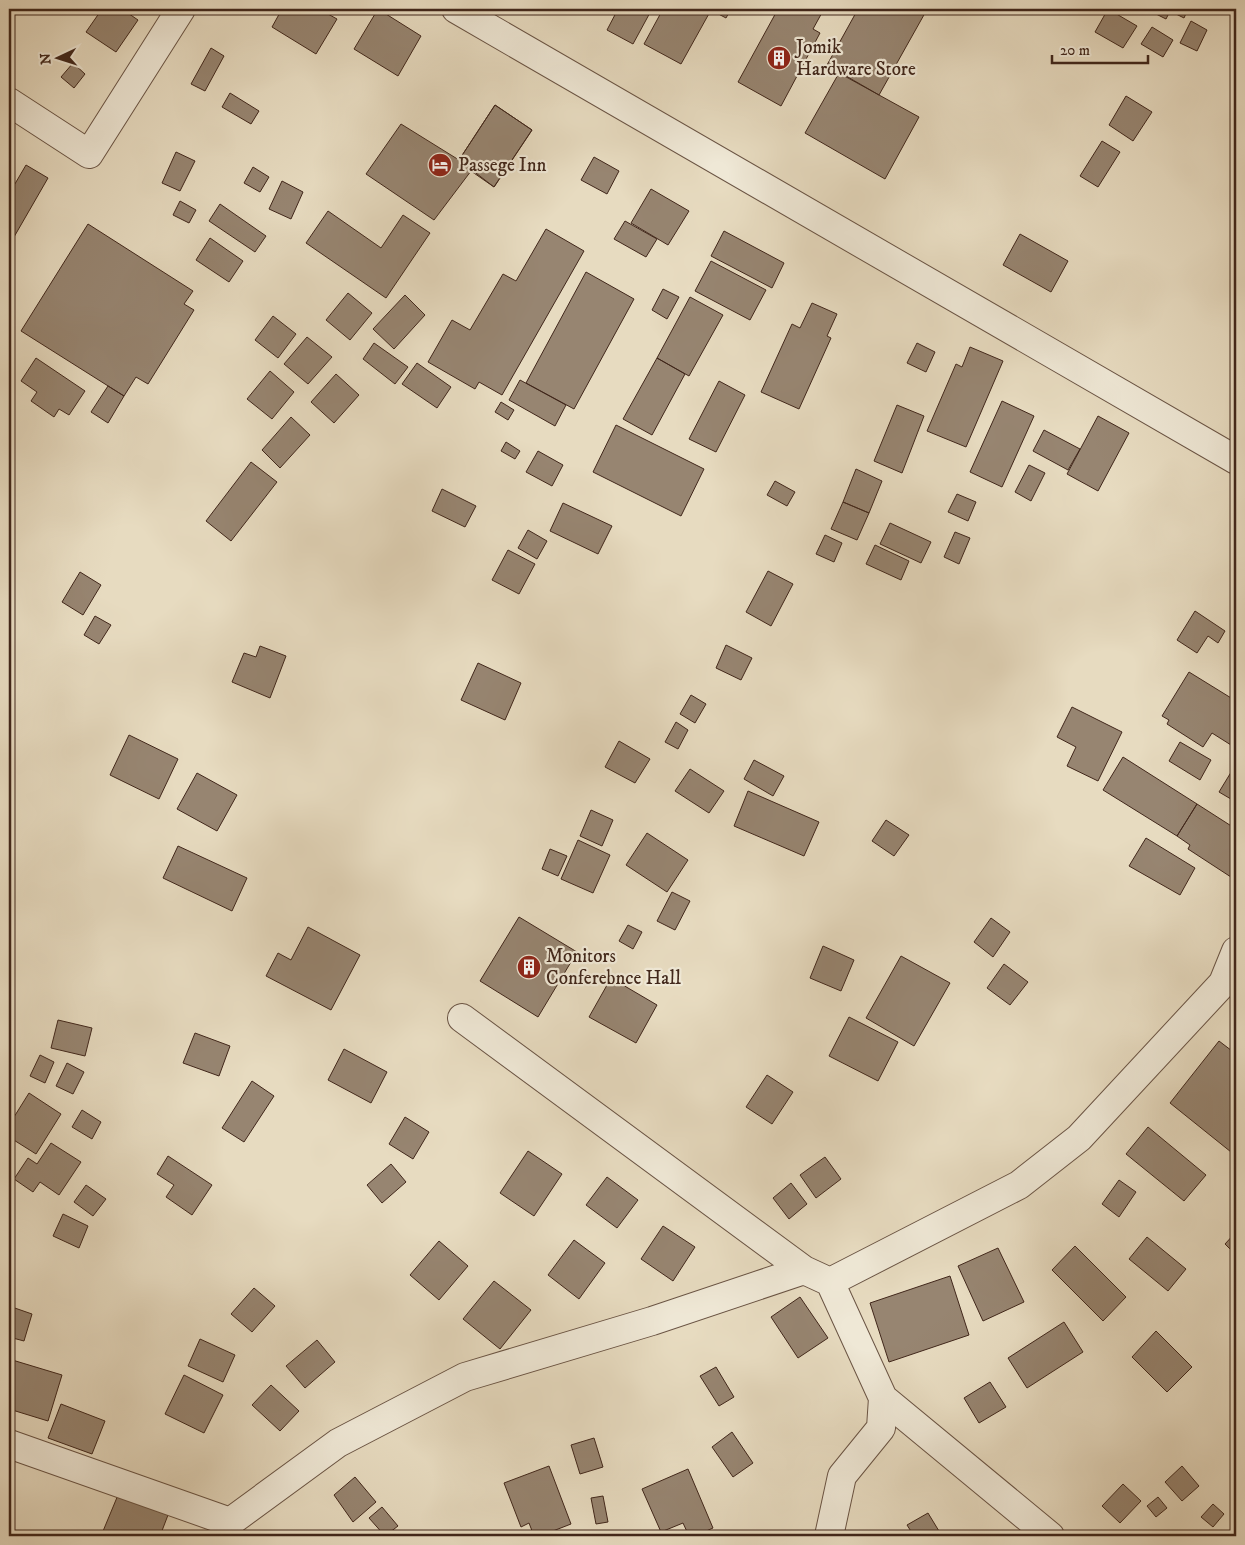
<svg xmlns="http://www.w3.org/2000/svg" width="1245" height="1545" font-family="'IM FELL DW Pica',serif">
<rect width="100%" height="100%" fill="#e7dbc0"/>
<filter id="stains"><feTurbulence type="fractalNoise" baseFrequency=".004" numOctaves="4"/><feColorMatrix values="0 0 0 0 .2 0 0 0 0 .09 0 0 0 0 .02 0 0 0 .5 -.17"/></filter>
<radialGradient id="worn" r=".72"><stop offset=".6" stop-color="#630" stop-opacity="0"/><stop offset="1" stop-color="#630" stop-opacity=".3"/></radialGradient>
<path fill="#978571" stroke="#41271b" d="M 102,9 L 122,9 L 138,20 L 116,52 L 86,32 Z
M 282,9 L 319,9 L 337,19 L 316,54 L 272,27 Z
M 378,9 L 421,36 L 398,76 L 354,49 Z
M 618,9 L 652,9 L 633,44 L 607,30 Z
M 663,9 L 711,10 L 681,64 L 644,44 Z
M 709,9 L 731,9 L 726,18 Z
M 778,9 L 824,9 L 813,29 L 820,33 L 781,106 L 738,82 Z
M 858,9 L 917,9 L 925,13 L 879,95 L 827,65 Z
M 1108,9 L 1137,26 L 1123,48 L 1095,32 Z
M 1146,9 L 1188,9 L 1184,18 L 1170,11 L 1166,19 Z
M 1191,21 L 1207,30 L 1197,51 L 1180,43 Z
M 1152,27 L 1173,40 L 1163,57 L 1141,44 Z
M 211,48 L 224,56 L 205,91 L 191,84 Z
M 73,63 L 85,74 L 74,88 L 61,77 Z
M 839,73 L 919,117 L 885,179 L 805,133 Z
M 230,93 L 259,111 L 251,124 L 222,107 Z
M 1126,96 L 1152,112 L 1133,141 L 1109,125 Z
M 495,105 L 532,130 L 494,187 L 471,171 L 434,220 L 366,174 L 401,124 L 459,160 Z
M 495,105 L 532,130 L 494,187 L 459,160 Z
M 1102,141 L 1120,152 L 1098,187 L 1080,176 Z
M 176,152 L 195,161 L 180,191 L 162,183 Z
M 594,157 L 619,171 L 607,194 L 581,180 Z
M 26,165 L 48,178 L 14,237 L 9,233 L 9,194 Z
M 253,167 L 269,177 L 260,192 L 244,183 Z
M 282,181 L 303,192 L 291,219 L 269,209 Z
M 651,189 L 689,211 L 668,245 L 631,223 Z
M 180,201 L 196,210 L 189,223 L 173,215 Z
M 220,204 L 266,236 L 255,252 L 209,221 Z
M 328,211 L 381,248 L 403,215 L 430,233 L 386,298 L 306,243 Z
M 625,221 L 657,239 L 646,257 L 614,239 Z
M 88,224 L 193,291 L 184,304 L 194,310 L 148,384 L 136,377 L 124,396 L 21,331 Z
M 546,229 L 584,251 L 502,395 L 479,382 L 475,389 L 428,362 L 452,320 L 470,330 L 503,274 L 516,281 Z
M 724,231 L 784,263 L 772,288 L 711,256 Z
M 1020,234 L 1068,261 L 1051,292 L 1003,265 Z
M 210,238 L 243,261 L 229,282 L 196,260 Z
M 711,261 L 766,290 L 750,320 L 695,291 Z
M 586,272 L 634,299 L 574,409 L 526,383 Z
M 663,289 L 679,297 L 667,319 L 652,310 Z
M 348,293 L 372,313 L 350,340 L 326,320 Z
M 405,295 L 425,315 L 394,349 L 373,329 Z
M 690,297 L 723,315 L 689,376 L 657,358 Z
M 812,303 L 837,314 L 827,336 L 831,338 L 799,409 L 761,392 L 792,324 L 800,328 Z
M 273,316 L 296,334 L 278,358 L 255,340 Z
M 307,337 L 332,357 L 308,384 L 284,364 Z
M 374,343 L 408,367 L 395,384 L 363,359 Z
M 917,343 L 935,352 L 926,372 L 907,363 Z
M 970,347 L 1003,361 L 966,447 L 927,431 L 956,364 L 962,367 Z
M 36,358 L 85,391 L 69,415 L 59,409 L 54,417 L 31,401 L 37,392 L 21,381 Z
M 657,358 L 685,374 L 652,435 L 623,419 Z
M 417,363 L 451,387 L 437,408 L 402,384 Z
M 270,371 L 294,392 L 272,419 L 247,399 Z
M 336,374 L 359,395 L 334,423 L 311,402 Z
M 520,380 L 566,405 L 555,426 L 509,400 Z
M 719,381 L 745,395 L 716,452 L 689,439 Z
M 108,386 L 124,396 L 108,423 L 91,412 Z
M 1002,401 L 1034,416 L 1002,487 L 970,472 Z
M 501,402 L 514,410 L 508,420 L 495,412 Z
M 897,405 L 924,416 L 902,473 L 874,461 Z
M 1098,416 L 1129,433 L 1098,491 L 1067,474 Z
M 291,417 L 310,435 L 280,468 L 262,450 Z
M 616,425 L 704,469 L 681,516 L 593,472 Z
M 1044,430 L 1080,449 L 1068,470 L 1033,451 Z
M 506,442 L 520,451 L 515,459 L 501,451 Z
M 538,451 L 563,465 L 552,486 L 526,472 Z
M 251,462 L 277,482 L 231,541 L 206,521 Z
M 1029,465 L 1045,473 L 1031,501 L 1015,492 Z
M 856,469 L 882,481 L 869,513 L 843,502 Z
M 775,481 L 795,492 L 787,506 L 767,495 Z
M 442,489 L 476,506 L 465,527 L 432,511 Z
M 957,494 L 976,502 L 968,521 L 948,512 Z
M 843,502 L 869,513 L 857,540 L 831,529 Z
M 563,503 L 612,526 L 598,554 L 550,531 Z
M 890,523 L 931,542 L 921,563 L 880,544 Z
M 528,530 L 547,541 L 537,559 L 518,548 Z
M 955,532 L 970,538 L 959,564 L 944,557 Z
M 825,535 L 842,543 L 834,562 L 816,554 Z
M 875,545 L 909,561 L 901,580 L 866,564 Z
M 508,550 L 535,564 L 519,594 L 492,580 Z
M 768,571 L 793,584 L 771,626 L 746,612 Z
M 80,572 L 101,585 L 83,615 L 62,602 Z
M 1195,611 L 1225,631 L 1218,643 L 1208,636 L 1197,653 L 1177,640 Z
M 95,616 L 111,625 L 99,644 L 84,635 Z
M 726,645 L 752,658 L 741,680 L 716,668 Z
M 260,646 L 286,656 L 270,698 L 232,682 L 244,653 L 256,657 Z
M 478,663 L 521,683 L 505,720 L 461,700 Z
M 1189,672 L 1236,701 L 1236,735 L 1231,745 L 1212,733 L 1203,747 L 1167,724 L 1169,720 L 1162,716 Z
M 691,695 L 706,704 L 695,723 L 680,714 Z
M 1072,707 L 1122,732 L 1098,781 L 1067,766 L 1076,747 L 1057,737 Z
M 676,722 L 688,730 L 678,749 L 665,742 Z
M 129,735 L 178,759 L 159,799 L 110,775 Z
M 619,741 L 650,759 L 635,783 L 605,767 Z
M 1180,742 L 1211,760 L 1200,780 L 1169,761 Z
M 1123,757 L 1197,804 L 1177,836 L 1103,790 Z
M 754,760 L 784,776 L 773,796 L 744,779 Z
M 690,769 L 724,791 L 709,813 L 675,791 Z
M 1233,769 L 1236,770 L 1236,802 L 1219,792 Z
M 197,773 L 237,795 L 217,831 L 177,809 Z
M 748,791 L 819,822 L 804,856 L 734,826 Z
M 1197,804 L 1236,829 L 1236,875 L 1234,879 L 1188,849 L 1190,845 L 1177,836 Z
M 591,810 L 613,820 L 602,846 L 580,836 Z
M 886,820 L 909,835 L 894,856 L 872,841 Z
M 647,833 L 688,860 L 667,892 L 626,865 Z
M 1146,838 L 1195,868 L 1180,895 L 1129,866 Z
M 578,840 L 610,855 L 593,893 L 561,879 Z
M 178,846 L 247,878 L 232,911 L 163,878 Z
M 550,849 L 567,856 L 558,876 L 542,869 Z
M 672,892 L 690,901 L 675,930 L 657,921 Z
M 519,917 L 577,952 L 538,1017 L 480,981 Z
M 991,918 L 1010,932 L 993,957 L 974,942 Z
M 628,925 L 642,932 L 633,949 L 619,941 Z
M 308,927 L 360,955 L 331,1010 L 266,976 L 278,953 L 291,960 Z
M 823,946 L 854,960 L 841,991 L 810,978 Z
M 901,956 L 950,983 L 914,1046 L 866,1018 Z
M 1004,964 L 1028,982 L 1010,1005 L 987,988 Z
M 611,978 L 657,1005 L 636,1043 L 589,1017 Z
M 849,1017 L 898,1042 L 878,1081 L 829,1056 Z
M 58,1020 L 92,1028 L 85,1056 L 51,1048 Z
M 195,1033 L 230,1046 L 219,1076 L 183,1063 Z
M 1219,1041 L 1236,1054 L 1236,1156 L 1170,1103 Z
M 344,1049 L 387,1072 L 371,1103 L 328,1080 Z
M 40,1055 L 54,1062 L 45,1083 L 30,1076 Z
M 67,1063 L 84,1072 L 73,1094 L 56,1086 Z
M 767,1075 L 793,1092 L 772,1124 L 746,1107 Z
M 252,1081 L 274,1096 L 244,1142 L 222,1128 Z
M 29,1093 L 61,1114 L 36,1154 L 9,1137 L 9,1125 Z
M 82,1110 L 101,1122 L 92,1139 L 72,1127 Z
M 405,1117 L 429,1132 L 413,1159 L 389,1144 Z
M 1148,1127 L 1206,1175 L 1184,1201 L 1126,1154 Z
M 51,1143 L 81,1162 L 59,1195 L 40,1182 L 33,1192 L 14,1179 L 28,1158 L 37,1164 Z
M 528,1151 L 562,1174 L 534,1216 L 500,1193 Z
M 168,1156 L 212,1185 L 192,1215 L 166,1197 L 174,1185 L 157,1174 Z
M 825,1157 L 841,1179 L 816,1198 L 800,1175 Z
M 391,1164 L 406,1182 L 382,1203 L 367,1185 Z
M 607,1177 L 638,1200 L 617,1228 L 586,1205 Z
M 1119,1180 L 1136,1192 L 1119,1217 L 1102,1204 Z
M 791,1183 L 807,1204 L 789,1219 L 773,1198 Z
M 86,1185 L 106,1199 L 93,1216 L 74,1202 Z
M 63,1214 L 88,1226 L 79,1248 L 53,1236 Z
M 663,1226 L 695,1247 L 673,1281 L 641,1259 Z
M 1236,1232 L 1236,1255 L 1225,1244 Z
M 1147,1237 L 1186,1269 L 1168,1291 L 1129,1259 Z
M 574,1240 L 605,1263 L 579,1299 L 548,1275 Z
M 439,1241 L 468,1266 L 439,1300 L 410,1275 Z
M 1075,1246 L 1126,1297 L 1103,1321 L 1052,1270 Z
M 998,1248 L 1024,1302 L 983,1321 L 958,1266 Z
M 950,1276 L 969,1335 L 889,1362 L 870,1303 Z
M 494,1281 L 531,1310 L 500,1349 L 463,1319 Z
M 254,1288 L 275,1306 L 252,1332 L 231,1314 Z
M 800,1297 L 828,1338 L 798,1358 L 771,1317 Z
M 9,1306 L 32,1314 L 24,1341 L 9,1337 Z
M 1064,1322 L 1083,1352 L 1027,1388 L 1008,1358 Z
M 1156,1331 L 1192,1367 L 1167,1392 L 1132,1357 Z
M 200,1339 L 235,1355 L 223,1382 L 188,1366 Z
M 317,1340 L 335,1362 L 305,1388 L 286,1366 Z
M 9,1359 L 62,1375 L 48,1421 L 9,1409 Z
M 716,1367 L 734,1397 L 719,1406 L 700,1376 Z
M 184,1375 L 223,1395 L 204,1433 L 165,1414 Z
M 990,1382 L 1006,1407 L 979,1423 L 964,1398 Z
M 271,1385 L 299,1411 L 280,1431 L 252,1405 Z
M 61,1404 L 105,1421 L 92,1454 L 48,1438 Z
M 732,1432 L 753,1463 L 733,1477 L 712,1447 Z
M 594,1438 L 603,1467 L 580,1474 L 571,1445 Z
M 549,1466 L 571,1524 L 540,1536 L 534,1536 L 529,1523 L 521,1527 L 504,1483 Z
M 1182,1466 L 1199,1486 L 1182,1501 L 1165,1482 Z
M 688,1469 L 713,1528 L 695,1536 L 689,1536 L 683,1523 L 661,1532 L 642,1489 Z
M 355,1477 L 376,1502 L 353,1522 L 334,1495 Z
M 1123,1484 L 1141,1501 L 1120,1523 L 1102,1506 Z
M 118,1495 L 168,1515 L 160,1536 L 101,1536 Z
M 603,1496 L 608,1522 L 596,1524 L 591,1498 Z
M 1158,1497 L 1167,1508 L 1156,1517 L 1147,1506 Z
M 1213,1504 L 1224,1514 L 1213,1527 L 1201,1517 Z
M 382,1507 L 398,1526 L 385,1536 L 369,1518 Z
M 928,1513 L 942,1536 L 914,1536 L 907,1525 Z"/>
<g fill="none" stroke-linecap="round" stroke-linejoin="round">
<g stroke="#6a5444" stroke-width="30">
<path id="minor" d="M 456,9 L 1236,460
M 9,102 L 89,154 L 181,9
M 462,1018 L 804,1270
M 830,1282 L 883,1398 L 1050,1536
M 9,1444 L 230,1522
M 223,1536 L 230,1522 L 338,1443 L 465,1377 L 652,1321 L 804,1270 L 830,1282 L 1019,1185 L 1079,1138 L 1223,983 L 1236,951
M 829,1536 L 842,1476 L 881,1428 L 883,1398"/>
</g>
<use href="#minor" stroke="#efe8d6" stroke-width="28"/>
</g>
<defs>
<g id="building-disc" transform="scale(1.25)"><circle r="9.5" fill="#8f2418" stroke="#efe8d6"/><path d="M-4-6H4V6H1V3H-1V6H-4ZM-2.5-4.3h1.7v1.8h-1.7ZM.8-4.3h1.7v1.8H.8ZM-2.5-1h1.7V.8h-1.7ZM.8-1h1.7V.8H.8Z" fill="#fff"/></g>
<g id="hotel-disc" transform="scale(1.25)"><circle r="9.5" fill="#8f2418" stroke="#efe8d6"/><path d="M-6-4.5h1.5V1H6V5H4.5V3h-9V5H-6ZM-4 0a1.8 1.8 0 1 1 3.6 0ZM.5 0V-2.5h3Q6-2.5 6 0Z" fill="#fff"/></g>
</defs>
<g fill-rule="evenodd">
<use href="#building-disc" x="779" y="58"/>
<use href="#hotel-disc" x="440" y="165"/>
<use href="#building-disc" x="529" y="967"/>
</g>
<g text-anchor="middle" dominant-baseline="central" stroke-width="4.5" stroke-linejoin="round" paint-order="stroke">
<g font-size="19" fill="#41271b" stroke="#efe8d6" text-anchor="start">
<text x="796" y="47">Jomik<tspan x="796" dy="22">Hardware Store</tspan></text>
<text x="458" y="165">Passege Inn</text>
<text x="546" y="956">Monitors<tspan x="546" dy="22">Conferebnce Hall</tspan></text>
</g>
</g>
<rect width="1245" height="1545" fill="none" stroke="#e7dbc0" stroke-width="30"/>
<rect x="10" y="10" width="1225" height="1525" fill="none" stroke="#41271b" stroke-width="2.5"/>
<rect x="15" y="15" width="1215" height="1515" fill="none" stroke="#41271b"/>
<g transform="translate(58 58) rotate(266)" stroke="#efe8d6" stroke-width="4" paint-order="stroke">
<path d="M0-4L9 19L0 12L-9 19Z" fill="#41271b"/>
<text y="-8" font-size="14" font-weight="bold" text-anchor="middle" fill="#41271b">N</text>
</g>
<path d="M1052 55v8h96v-8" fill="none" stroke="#41271b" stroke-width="2.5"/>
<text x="1060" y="55" font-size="15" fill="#41271b" stroke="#efe8d6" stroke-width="4" paint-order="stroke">20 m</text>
<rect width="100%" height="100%" filter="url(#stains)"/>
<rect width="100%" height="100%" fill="url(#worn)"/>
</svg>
